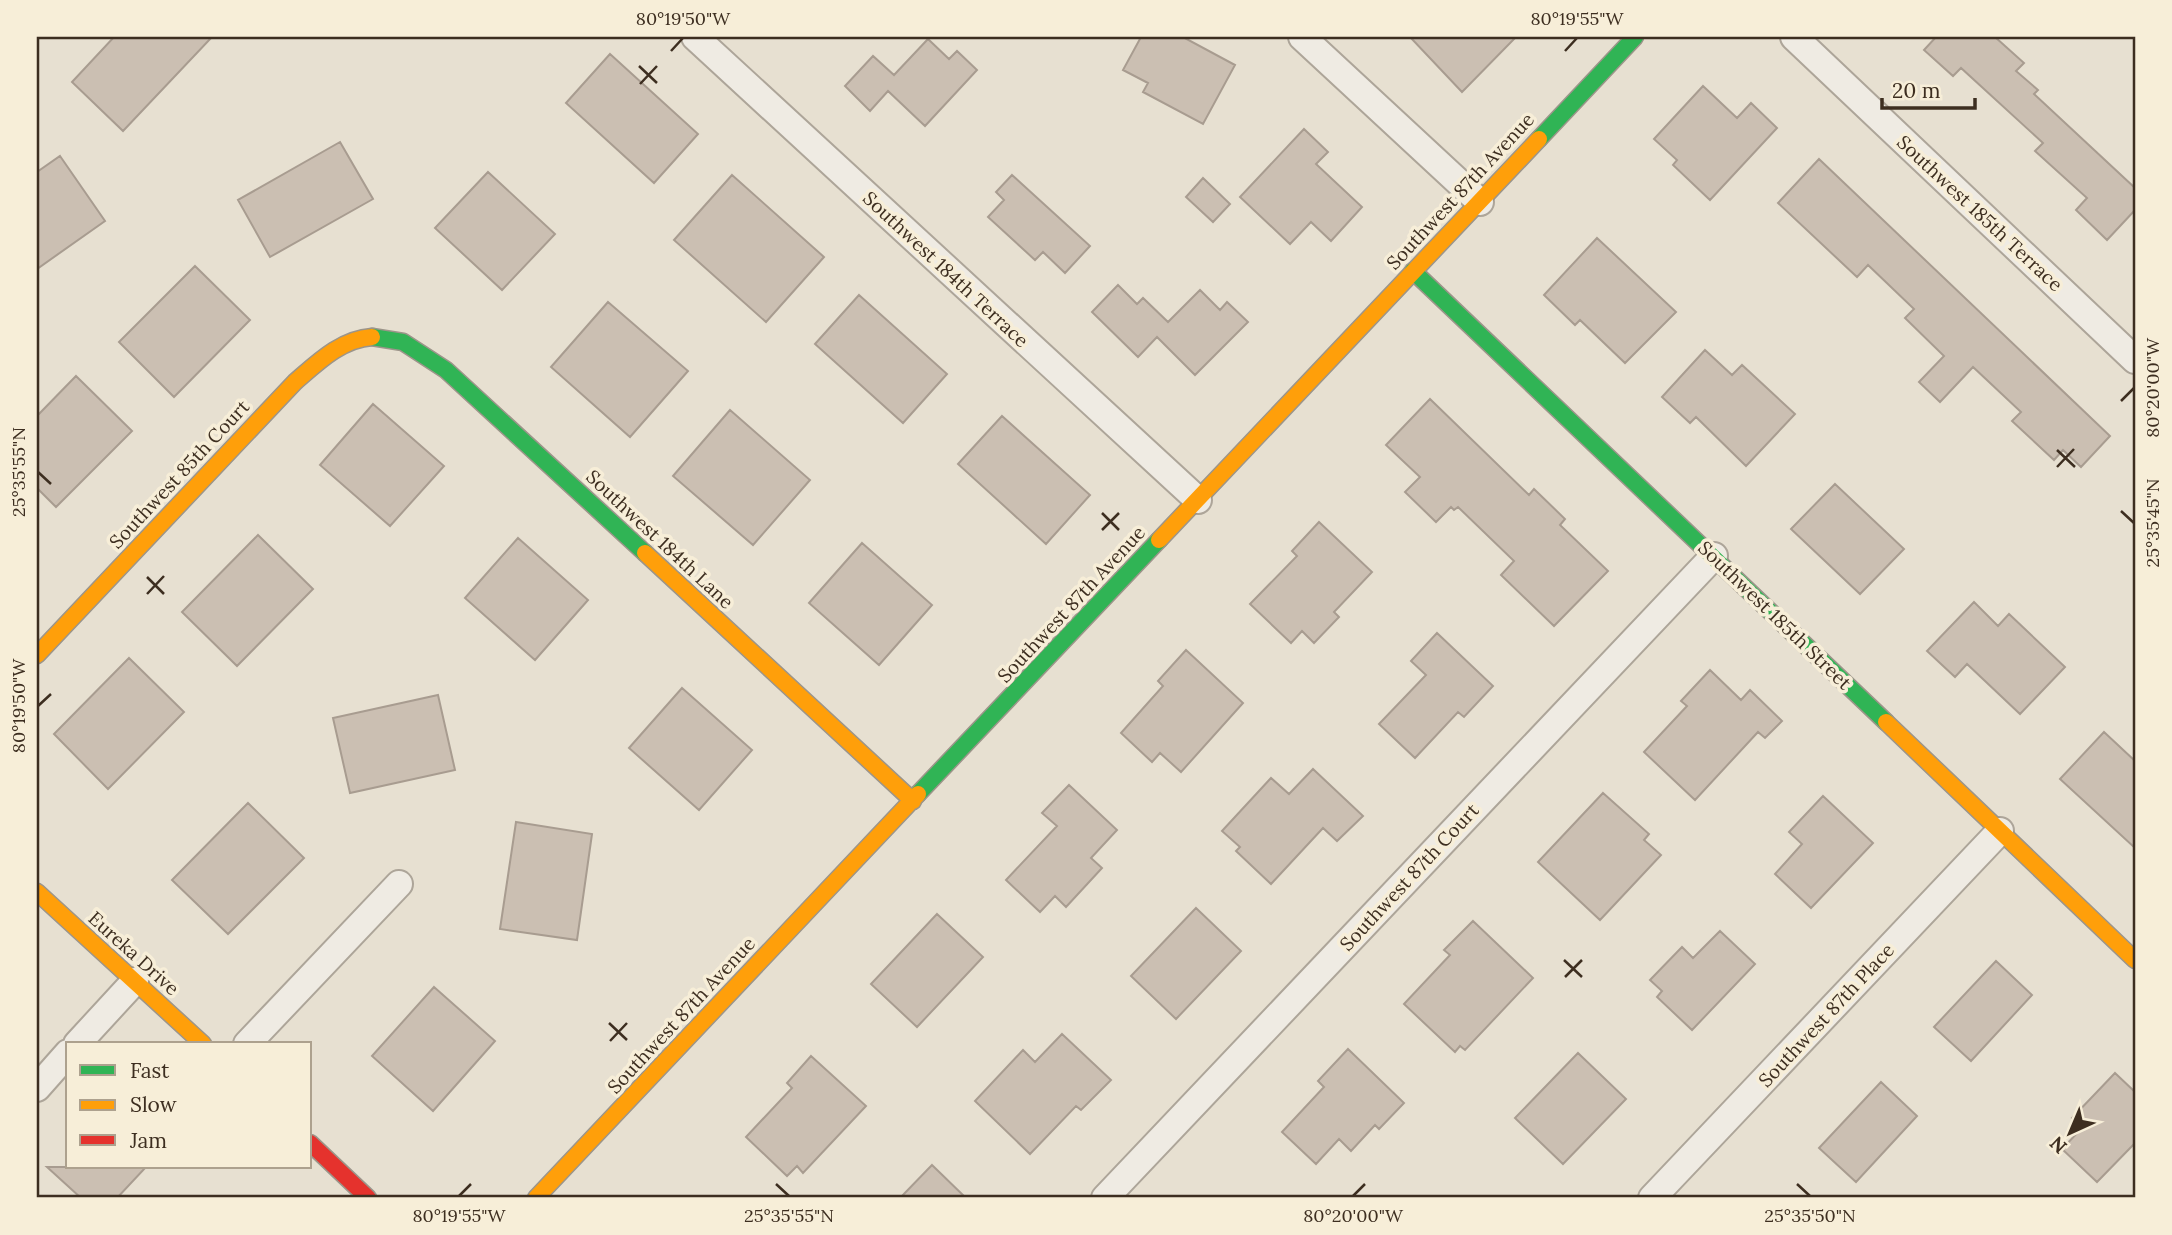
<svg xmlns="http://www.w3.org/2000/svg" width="2172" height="1235" font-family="Lora,serif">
<rect width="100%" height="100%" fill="#e7e0d1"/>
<path fill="#cbbfb2" stroke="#a89c90" stroke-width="2" d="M 114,37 L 212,37 L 123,131 L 72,82 Z
M 1141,37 L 1183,37 L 1235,65 L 1203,124 L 1143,92 L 1148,83 L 1123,70 Z
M 1410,37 L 1516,37 L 1462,92 Z
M 1936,37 L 1995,37 L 2024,63 L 2016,71 L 2038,90 L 2034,94 L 2135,188 L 2135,210 L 2107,240 L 2076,210 L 2087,198 L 2035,151 L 2043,143 L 1961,68 L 1953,76 L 1924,50 Z
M 928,39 L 949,59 L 957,51 L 977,70 L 925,126 L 888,91 L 870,111 L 845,86 L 873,56 L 894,75 Z
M 610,54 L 698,134 L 654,183 L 566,103 Z
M 1703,86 L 1737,118 L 1751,103 L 1777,128 L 1710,200 L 1673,165 L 1677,160 L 1654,139 Z
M 1304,129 L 1328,152 L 1316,164 L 1362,207 L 1331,241 L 1311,222 L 1290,244 L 1240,197 Z
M 340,142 L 373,199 L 270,257 L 238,200 Z
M 60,156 L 105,221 L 37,269 L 37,172 Z
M 1819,159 L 2110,436 L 2081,467 L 2063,450 L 2054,460 L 2012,421 L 2021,412 L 1973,367 L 1940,402 L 1919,382 L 1944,356 L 1905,318 L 1914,309 L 1868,265 L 1857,277 L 1778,203 Z
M 488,172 L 555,234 L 502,290 L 435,228 Z
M 732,175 L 824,257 L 766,322 L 674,240 Z
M 1012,175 L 1090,246 L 1065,273 L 1043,252 L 1035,260 L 988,217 L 1004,200 L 996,192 Z
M 1203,178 L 1230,204 L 1213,222 L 1186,197 Z
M 1597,238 L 1676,312 L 1625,363 L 1580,320 L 1575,325 L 1544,295 Z
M 195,266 L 250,320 L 174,397 L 119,342 Z
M 1118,285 L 1137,304 L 1143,298 L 1168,322 L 1200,290 L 1220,310 L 1227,302 L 1248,322 L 1195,375 L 1157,337 L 1138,357 L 1092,312 Z
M 859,295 L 947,374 L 903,423 L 815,344 Z
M 608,302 L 688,371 L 630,437 L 551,367 Z
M 1705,350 L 1732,375 L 1742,365 L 1795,414 L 1746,466 L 1696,417 L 1690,423 L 1662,397 Z
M 76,376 L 132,431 L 56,507 L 37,488 L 37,416 Z
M 1430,399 L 1529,495 L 1534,489 L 1565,519 L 1560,525 L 1608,571 L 1554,626 L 1501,575 L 1514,561 L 1458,507 L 1454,510 L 1451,507 L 1436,522 L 1405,492 L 1420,477 L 1386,445 Z
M 373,404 L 444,466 L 390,526 L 320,465 Z
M 730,410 L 810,480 L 753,545 L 673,476 Z
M 1002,416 L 1090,495 L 1046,544 L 958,464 Z
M 1835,484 L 1904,549 L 1860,594 L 1791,529 Z
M 1319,522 L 1372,572 L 1334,612 L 1339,617 L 1314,643 L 1302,631 L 1291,643 L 1250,604 L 1297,556 L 1292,551 Z
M 258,535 L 313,589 L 237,666 L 182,612 Z
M 518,538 L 588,600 L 535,660 L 465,598 Z
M 862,543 L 932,605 L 879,665 L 809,603 Z
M 1974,602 L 1998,626 L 2009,614 L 2065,667 L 2020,714 L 1967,664 L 1955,677 L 1927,651 Z
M 1437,633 L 1493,686 L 1464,717 L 1458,712 L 1415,758 L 1379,724 L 1426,675 L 1411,661 Z
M 1186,650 L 1243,703 L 1181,772 L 1160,753 L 1152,762 L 1121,733 L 1163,686 L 1158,681 Z
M 129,658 L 184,712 L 108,789 L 54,734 Z
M 1710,670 L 1741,700 L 1750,690 L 1782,721 L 1765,738 L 1758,732 L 1695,800 L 1644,752 L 1687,706 L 1681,701 Z
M 682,688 L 752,750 L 699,810 L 629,748 Z
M 438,695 L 455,770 L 350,793 L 333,718 Z
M 2104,732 L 2135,761 L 2135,848 L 2060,779 Z
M 1313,769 L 1363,816 L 1337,841 L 1323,828 L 1271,884 L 1236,851 L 1240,847 L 1222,831 L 1271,778 L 1289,794 Z
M 1069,785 L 1117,830 L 1091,858 L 1102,868 L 1066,907 L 1055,896 L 1040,912 L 1006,880 L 1057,826 L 1042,813 Z
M 1603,793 L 1649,834 L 1644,840 L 1661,855 L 1600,920 L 1538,862 Z
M 1823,796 L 1873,843 L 1811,908 L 1775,874 L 1802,844 L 1789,832 Z
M 248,803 L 304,858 L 228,934 L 172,880 Z
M 516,822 L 592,834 L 577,940 L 500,929 Z
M 1196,908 L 1241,951 L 1176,1019 L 1131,976 Z
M 937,914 L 983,957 L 917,1027 L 871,984 Z
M 1473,921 L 1533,978 L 1465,1050 L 1460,1046 L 1455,1052 L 1404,1004 L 1450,955 L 1444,950 Z
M 1720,931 L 1755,964 L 1692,1030 L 1657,997 L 1662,991 L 1650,980 L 1682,947 L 1693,958 Z
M 1996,961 L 2032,995 L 1971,1061 L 1934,1027 Z
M 434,987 L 495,1041 L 433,1111 L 372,1056 Z
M 1062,1034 L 1111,1080 L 1081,1110 L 1076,1106 L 1030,1154 L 975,1101 L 1023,1050 L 1035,1062 Z
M 1348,1049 L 1404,1103 L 1379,1129 L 1375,1125 L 1351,1151 L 1339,1139 L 1316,1164 L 1282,1132 L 1324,1087 L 1318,1081 Z
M 1578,1053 L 1626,1099 L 1563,1164 L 1515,1118 Z
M 811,1056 L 866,1106 L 803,1173 L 797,1166 L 787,1176 L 746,1137 L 792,1088 L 787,1083 Z
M 2115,1073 L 2135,1092 L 2135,1143 L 2097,1182 L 2062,1149 L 2082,1128 L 2072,1118 Z
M 1881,1082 L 1917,1116 L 1856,1182 L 1819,1148 Z
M 932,1165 L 966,1198 L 900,1198 Z
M 47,1167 L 146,1167 L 117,1198 L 81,1198 Z"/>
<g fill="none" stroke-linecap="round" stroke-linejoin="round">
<g stroke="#ada599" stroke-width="30">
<path id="street" d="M 695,37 L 1198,500
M 1302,37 L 1480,202
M 1794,37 L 2135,360
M 77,1044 L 135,981
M 247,1044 L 399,884
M 37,1088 L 68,1053
M 1105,1198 L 1714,556
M 1652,1198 L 2000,831"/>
</g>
<g stroke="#9c958a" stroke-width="19">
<path id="fast" d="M 1539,139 L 1635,37
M 1413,271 L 1886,722
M 372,337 L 403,342 L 446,370 L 645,553
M 918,794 L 1159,540"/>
</g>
<g stroke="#9c958a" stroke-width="19">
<path id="slow" d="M 1159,540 L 1539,139
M 645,553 L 913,801
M 37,655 L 295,382 C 317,363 341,339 372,337
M 1886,722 L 2135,960
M 37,892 L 203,1044
M 536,1198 L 918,794"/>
</g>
<g stroke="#9c958a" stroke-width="19">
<path id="jam" d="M 310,1143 L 368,1198"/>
</g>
<use href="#street" stroke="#efebe3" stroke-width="26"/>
<use href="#fast" stroke="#30b455" stroke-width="16"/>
<use href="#slow" stroke="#ff9f0a" stroke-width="16"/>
<use href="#jam" stroke="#e5322d" stroke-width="16"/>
</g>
<path fill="none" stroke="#3d2e20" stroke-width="2.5" d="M 671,51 L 683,38M 1565,51 L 1577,38M 639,66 L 657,83M 640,84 L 657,66M 2121,401 L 2134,388M 2057,450 L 2075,467M 2057,467 L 2074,449M 38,472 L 51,484M 2121,511 L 2134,523M 1102,513 L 1119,530M 1102,530 L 1119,513M 147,577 L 164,594M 147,594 L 164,576M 38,706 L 51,694M 1564,960 L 1582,977M 1565,977 L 1582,960M 609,1023 L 627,1040M 610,1041 L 627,1023M 776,1184 L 789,1196M 1797,1184 L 1810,1196M 459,1196 L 471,1184M 1353,1196 L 1365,1184"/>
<g text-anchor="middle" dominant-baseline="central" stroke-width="7" stroke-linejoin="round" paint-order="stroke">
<g font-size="19" fill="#3d2e20" stroke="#f7eed8">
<text transform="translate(1460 191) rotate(-47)">Southwest 87th Avenue</text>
<text transform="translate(1980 213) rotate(43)">Southwest 185th Terrace</text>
<text transform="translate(946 269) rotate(43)">Southwest 184th Terrace</text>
<text transform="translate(179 474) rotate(-47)">Southwest 85th Court</text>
<text transform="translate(660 539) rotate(43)">Southwest 184th Lane</text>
<text transform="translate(1071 604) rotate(-47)">Southwest 87th Avenue</text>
<text transform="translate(1775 615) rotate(44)">Southwest 185th Street</text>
<text transform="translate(1409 877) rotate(-47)">Southwest 87th Court</text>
<text transform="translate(134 953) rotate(42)">Eureka Drive</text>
<text transform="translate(681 1015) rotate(-47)">Southwest 87th Avenue</text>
<text transform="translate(1826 1015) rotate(-47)">Southwest 87th Place</text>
</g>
</g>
<rect width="2172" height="1235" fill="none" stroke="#f7eed8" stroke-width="77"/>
<rect x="66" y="1042" width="245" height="126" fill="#f7eed8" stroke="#ada18e" stroke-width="2"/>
<rect x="80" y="1065" width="35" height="10" fill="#30b455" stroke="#ada18e" stroke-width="2"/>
<text x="130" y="1078" font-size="21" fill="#3d2e20">Fast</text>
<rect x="80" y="1100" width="35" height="10" fill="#ff9f0a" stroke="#ada18e" stroke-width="2"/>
<text x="130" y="1112" font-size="21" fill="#3d2e20">Slow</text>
<rect x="80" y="1135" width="35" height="10" fill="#e5322d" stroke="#ada18e" stroke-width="2"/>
<text x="130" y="1148" font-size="21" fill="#3d2e20">Jam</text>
<g transform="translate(2070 1133) rotate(224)" stroke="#f7eed8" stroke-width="5" paint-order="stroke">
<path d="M0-5L12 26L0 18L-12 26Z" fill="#3d2e20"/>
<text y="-10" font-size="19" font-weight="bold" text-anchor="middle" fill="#3d2e20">N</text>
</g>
<path d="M1882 98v10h93v-10" fill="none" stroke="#3d2e20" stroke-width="3.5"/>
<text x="1892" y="98" font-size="21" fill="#3d2e20" stroke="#f7eed8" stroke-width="5" paint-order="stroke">20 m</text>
<rect x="38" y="38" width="2096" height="1158" fill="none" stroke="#3d2e20" stroke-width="2.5"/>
<g font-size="18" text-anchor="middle" fill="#3d2e20">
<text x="683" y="25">80°19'50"W</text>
<text x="1577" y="25">80°19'55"W</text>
<text transform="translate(2153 388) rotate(-90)" y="6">80°20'00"W</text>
<text transform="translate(19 472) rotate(-90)" y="6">25°35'55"N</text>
<text transform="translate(2153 523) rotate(-90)" y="6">25°35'45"N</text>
<text transform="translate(19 706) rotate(-90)" y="6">80°19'50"W</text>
<text x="459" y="1222">80°19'55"W</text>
<text x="789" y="1222">25°35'55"N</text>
<text x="1353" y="1222">80°20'00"W</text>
<text x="1810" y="1222">25°35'50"N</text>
</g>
</svg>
